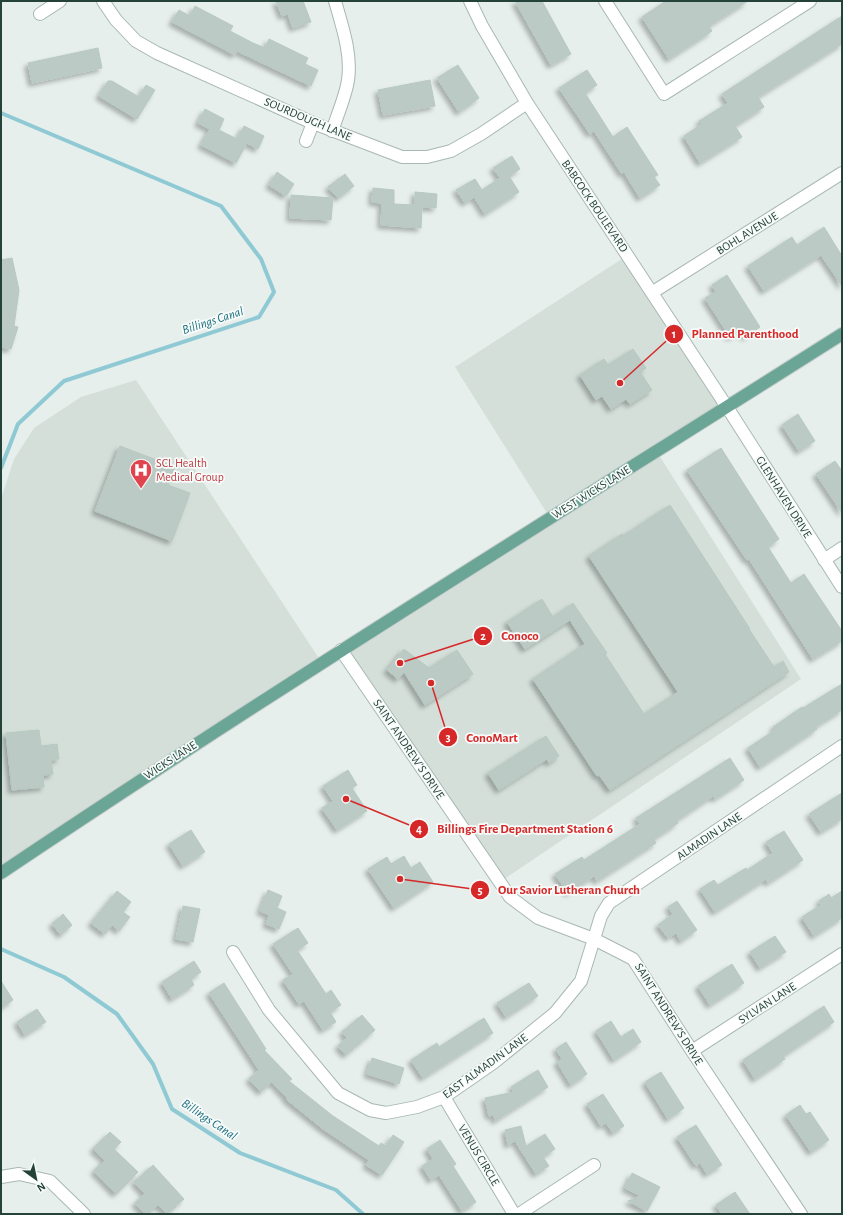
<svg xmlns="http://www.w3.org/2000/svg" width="843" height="1215" font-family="'Alegreya Sans',sans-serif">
<defs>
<filter id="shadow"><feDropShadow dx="-3.5" dy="3.5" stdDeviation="2" flood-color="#0004"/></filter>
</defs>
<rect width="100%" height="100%" fill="#e6efeb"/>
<path fill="#d4dfda" d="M 628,255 L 727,407 L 657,452 L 801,679 L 500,882 L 341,650 L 550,518 L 455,367 Z
M 136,380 L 322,663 L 1,873 L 1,499 L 14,459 L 34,428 L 81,397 Z"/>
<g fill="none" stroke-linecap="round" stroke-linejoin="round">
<path stroke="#8ec9d4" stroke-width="4" d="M 1,113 L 221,206 L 261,259 L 274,292 L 259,317 L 64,381 L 18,424 L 1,468
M 1,949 L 64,977 L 117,1014 L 153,1064 L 172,1109 L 240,1153 L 336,1190 L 363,1214"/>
</g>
<path fill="#bbcac4" stroke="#b8c9c2" filter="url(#shadow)" d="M 276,1 L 303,1 L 311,22 L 293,28 L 288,14 L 282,16 Z
M 515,1 L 542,1 L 571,54 L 551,65 Z
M 666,1 L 748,1 L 709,26 L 712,31 L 669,59 L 642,17 Z
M 195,6 L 233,26 L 230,31 L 253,43 L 265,48 L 269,39 L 308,58 L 305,64 L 318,70 L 311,86 L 237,51 L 235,55 L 172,22 L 179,10 L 190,16 Z
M 842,16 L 842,44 L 758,97 L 764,107 L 735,126 L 742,137 L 700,163 L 684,136 L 702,124 L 699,121 L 728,103 L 722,94 Z
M 98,48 L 102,68 L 32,83 L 28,63 Z
M 458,65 L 479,98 L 459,112 L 437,78 Z
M 587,70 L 597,85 L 585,93 L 613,137 L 627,127 L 658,175 L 654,177 L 660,185 L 640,198 L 624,172 L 622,174 L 594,131 L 590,134 L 559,88 Z
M 430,80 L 435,106 L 383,115 L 378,90 Z
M 108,81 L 112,81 L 139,97 L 146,85 L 155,90 L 137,119 L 99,96 Z
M 205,109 L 224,119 L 219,130 L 237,139 L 244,126 L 264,136 L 258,149 L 247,143 L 236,163 L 201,145 L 210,129 L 198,123 Z
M 512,156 L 520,169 L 509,176 L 519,192 L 485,214 L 474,197 L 465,203 L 456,190 L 475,179 L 482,190 L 500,178 L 493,168 Z
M 277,172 L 294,184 L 286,196 L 269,185 Z
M 345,174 L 354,186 L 338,198 L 328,187 Z
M 373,188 L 394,190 L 394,204 L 415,205 L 415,192 L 437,194 L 436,208 L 422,207 L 421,228 L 381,225 L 382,203 L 372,202 Z
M 291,195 L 333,198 L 331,220 L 290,218 Z
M 824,227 L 842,256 L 842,286 L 821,255 L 764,291 L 748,266 L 792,237 L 797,245 Z
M 12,258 L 19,290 L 14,326 L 18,327 L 11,349 L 1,347 L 1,260 Z
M 727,275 L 760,327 L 745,337 L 741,331 L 730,337 L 705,298 L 716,292 L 712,285 Z
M 633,349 L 646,368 L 640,372 L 652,390 L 630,404 L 626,399 L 611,409 L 602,396 L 596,400 L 580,375 L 604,359 L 608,365 Z
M 798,414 L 815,441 L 799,451 L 782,425 Z
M 120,446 L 175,467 L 168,485 L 190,493 L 172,541 L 95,511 Z
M 721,448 L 779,539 L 768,547 L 791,583 L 804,574 L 842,631 L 842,641 L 813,659 L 749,559 L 747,560 L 687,470 Z
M 835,461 L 842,471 L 842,513 L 816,474 Z
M 670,505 L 750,629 L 749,629 L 774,667 L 783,661 L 789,672 L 610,790 L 599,775 L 597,776 L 533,679 L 585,644 L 570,620 L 525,649 L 507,622 L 542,599 L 553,617 L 573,603 L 607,653 L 605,654 L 644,714 L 678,692 L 589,556 L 622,534 L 623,536 Z
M 404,649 L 429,668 L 457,650 L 473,674 L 425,705 L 404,672 L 398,679 L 387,670 Z
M 842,684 L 842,710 L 815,727 L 817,729 L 760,767 L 748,748 L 775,730 L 773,727 L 802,707 L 803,708 Z
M 39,730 L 41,746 L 57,744 L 59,759 L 51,760 L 53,774 L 43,775 L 44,787 L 12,790 L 6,733 Z
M 546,736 L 559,756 L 549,763 L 547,759 L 499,790 L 488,773 Z
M 730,758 L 744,780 L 715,799 L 713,796 L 676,821 L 678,823 L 654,839 L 656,843 L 597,881 L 594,876 L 568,893 L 555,874 L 582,857 L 584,860 L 640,824 L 636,818 Z
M 348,770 L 357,785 L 352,788 L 367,811 L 337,830 L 322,808 L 333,801 L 323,786 Z
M 842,793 L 842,819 L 821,832 L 809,814 Z
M 191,830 L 205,852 L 183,866 L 169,844 Z
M 784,831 L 803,860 L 768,883 L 766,879 L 715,912 L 700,889 L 714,880 L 718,885 L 746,868 L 747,870 L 773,853 L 766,842 Z
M 404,856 L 411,868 L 420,862 L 433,882 L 394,908 L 368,869 L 387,857 L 391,864 Z
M 268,890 L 282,896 L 277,908 L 286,912 L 279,929 L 266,924 L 269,915 L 260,911 Z
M 117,891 L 131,902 L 123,912 L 130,917 L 119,931 L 112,925 L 105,934 L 91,923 Z
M 842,891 L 842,918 L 814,936 L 802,917 L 821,905 L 819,901 L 829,894 L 831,898 Z
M 677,901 L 697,930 L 681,941 L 676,933 L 668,938 L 658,925 L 673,914 L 668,907 Z
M 183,906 L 200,909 L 193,942 L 176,939 Z
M 63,914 L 72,925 L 61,935 L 52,924 Z
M 298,928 L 308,943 L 297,950 L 326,994 L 331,990 L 341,1005 L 330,1012 L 336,1022 L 323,1030 L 304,1001 L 299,1004 L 283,980 L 293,974 L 273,944 Z
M 775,936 L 786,952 L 760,968 L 750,952 Z
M 194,961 L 201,972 L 191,979 L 194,985 L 172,999 L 162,982 Z
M 732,964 L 744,983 L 710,1005 L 698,986 Z
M 1,981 L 13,1000 L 1,1008 Z
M 224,983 L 266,1049 L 264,1050 L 292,1079 L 289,1081 L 333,1116 L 379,1146 L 381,1143 L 386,1146 L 393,1135 L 404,1142 L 382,1175 L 366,1165 L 369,1160 L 323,1129 L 286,1099 L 287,1098 L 272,1082 L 261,1092 L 249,1079 L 259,1070 L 209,993 Z
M 529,983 L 538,996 L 506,1017 L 497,1003 Z
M 824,1006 L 834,1022 L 783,1056 L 785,1059 L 755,1079 L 743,1060 Z
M 37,1009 L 46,1022 L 25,1035 L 17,1022 Z
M 362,1015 L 375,1030 L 346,1055 L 338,1046 L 347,1038 L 342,1032 Z
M 484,1018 L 493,1033 L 423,1078 L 411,1060 L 437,1043 L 439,1047 Z
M 611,1021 L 621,1037 L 633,1029 L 641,1042 L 614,1060 L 596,1031 Z
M 566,1042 L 587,1074 L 571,1085 L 557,1062 L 562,1059 L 556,1049 Z
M 372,1058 L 404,1068 L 399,1084 L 367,1074 Z
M 538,1070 L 548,1087 L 495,1121 L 494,1115 L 489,1116 L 485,1098 L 514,1092 L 511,1087 Z
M 661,1072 L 684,1108 L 668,1119 L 645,1082 Z
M 603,1094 L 624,1126 L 613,1133 L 606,1123 L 601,1126 L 587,1104 Z
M 800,1105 L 806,1114 L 810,1112 L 829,1140 L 811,1152 L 786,1115 Z
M 696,1125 L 722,1165 L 707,1174 L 700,1163 L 696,1166 L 677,1137 Z
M 521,1126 L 526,1146 L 545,1134 L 555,1149 L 543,1157 L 549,1166 L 536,1174 L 515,1141 L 508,1145 L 505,1130 Z
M 110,1132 L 121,1142 L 114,1149 L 138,1172 L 116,1194 L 94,1171 L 105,1160 L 93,1149 Z
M 440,1140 L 456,1164 L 453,1166 L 476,1202 L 462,1211 L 439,1175 L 431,1180 L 422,1166 L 433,1159 L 427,1149 Z
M 153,1165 L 184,1199 L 167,1214 L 158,1205 L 148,1214 L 145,1214 L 135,1203 L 145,1194 L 134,1182 Z
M 632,1173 L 660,1187 L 647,1211 L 628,1201 L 641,1196 L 625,1188 Z
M 735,1192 L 750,1214 L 722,1214 L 716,1205 Z"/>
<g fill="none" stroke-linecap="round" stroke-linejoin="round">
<g stroke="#a8b8b2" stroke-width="14">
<path id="minor" d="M 103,1 L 116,20 L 136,41 L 157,53 L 313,123 L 402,157 L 427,157 L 451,151 L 481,134 L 527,103
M 470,1 L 482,26 L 527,103 L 727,407 L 842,587
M 605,1 L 664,94 L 810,1
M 40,14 L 60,1
M 332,131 C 337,116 346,95 348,80 C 352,54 342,26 335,1
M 306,141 L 313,123
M 653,292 L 842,173
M 824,560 L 842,548
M 341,650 L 510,897 L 538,918 L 594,939 L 633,959 L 692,1051 L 801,1214
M 233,952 L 269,1010 L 338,1093 L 370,1110 L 386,1113 L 417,1107 L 444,1097 L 493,1063 L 555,1013 L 581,981 L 601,916 L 609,903 L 842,746
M 692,1051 L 842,954
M 444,1097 L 514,1214
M 1,1177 L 19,1174 L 50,1181 L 84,1214
M 519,1214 L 594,1165"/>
</g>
<g stroke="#c2cac8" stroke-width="14">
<path id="major" d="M 1,873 C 278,687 561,512 842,334"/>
</g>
<use href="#minor" stroke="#fff" stroke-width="12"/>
<use href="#major" stroke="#6aa596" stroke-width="12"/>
</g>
<defs>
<g id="hospital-pin" transform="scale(1.15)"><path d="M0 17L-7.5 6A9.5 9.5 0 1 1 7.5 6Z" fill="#e0444e" stroke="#f7fbf9"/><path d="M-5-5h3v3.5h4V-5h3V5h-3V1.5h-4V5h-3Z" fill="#fff"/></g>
</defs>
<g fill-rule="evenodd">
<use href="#hospital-pin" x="141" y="470"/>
</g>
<g text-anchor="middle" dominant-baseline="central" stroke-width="3.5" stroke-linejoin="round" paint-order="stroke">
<g font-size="12" fill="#24423a" stroke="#f7fbf9">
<text transform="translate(308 119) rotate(23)">SOURDOUGH LANE</text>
<text transform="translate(595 206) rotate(56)">BABCOCK BOULEVARD</text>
<text transform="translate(747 233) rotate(-32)">BOHL AVENUE</text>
<text transform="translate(591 492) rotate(-32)">WEST WICKS LANE</text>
<text transform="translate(784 497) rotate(58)">GLENHAVEN DRIVE</text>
<text transform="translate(409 749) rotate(56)">SAINT ANDREW'S DRIVE</text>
<text transform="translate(170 760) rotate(-33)">WICKS LANE</text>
<text transform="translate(709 836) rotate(-34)">ALMADIN LANE</text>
<text transform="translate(767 1003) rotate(-33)">SYLVAN LANE</text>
<text transform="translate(669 1014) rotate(58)">SAINT ANDREW'S DRIVE</text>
<text transform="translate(485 1066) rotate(-36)">EAST ALMADIN LANE</text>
<text transform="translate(479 1155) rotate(59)">VENUS CIRCLE</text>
</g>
<g font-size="12" fill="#be3a42" stroke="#f7fbf9" text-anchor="start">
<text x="156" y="463">SCL Health<tspan x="156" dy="14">Medical Group</tspan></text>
</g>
<g font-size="13" font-style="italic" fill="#1c6f80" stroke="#f7fbf9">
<text transform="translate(213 321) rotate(-18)">Billings Canal</text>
<text transform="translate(209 1120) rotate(34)">Billings Canal</text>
</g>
</g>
<path fill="none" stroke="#d62828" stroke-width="1.5" d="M620 383L674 334M400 663L483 636M431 683L448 737M346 799L419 829M400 879L480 890"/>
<g fill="#d62828" stroke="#f7fbf9" stroke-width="1.5">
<circle cx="620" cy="383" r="4"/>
<circle cx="400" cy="663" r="4"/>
<circle cx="431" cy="683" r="4"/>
<circle cx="346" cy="799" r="4"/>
<circle cx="400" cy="879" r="4"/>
<circle cx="674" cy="334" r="10"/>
<circle cx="483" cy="636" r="10"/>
<circle cx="448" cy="737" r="10"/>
<circle cx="419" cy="829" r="10"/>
<circle cx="480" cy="890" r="10"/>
</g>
<g font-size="12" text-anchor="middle" font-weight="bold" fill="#fff">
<text x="674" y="338">1</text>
<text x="483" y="640">2</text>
<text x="448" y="741">3</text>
<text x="419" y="833">4</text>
<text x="480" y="894">5</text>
</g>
<g font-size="13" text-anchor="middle" font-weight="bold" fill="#d62828" stroke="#f7fbf9" stroke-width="3.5" stroke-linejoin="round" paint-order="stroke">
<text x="745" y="338">Planned Parenthood</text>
<text x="520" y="640">Conoco</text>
<text x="492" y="742">ConoMart</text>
<text x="525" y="833">Billings Fire Department Station 6</text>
<text x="569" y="894">Our Savior Lutheran Church</text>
</g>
<rect width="843" height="1215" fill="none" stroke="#24423a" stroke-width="4"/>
<g transform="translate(36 1179) rotate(147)" stroke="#f7fbf9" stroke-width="3" paint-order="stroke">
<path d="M0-3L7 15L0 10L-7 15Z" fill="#24423a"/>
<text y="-6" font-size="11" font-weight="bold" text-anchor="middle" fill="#24423a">N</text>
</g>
</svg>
